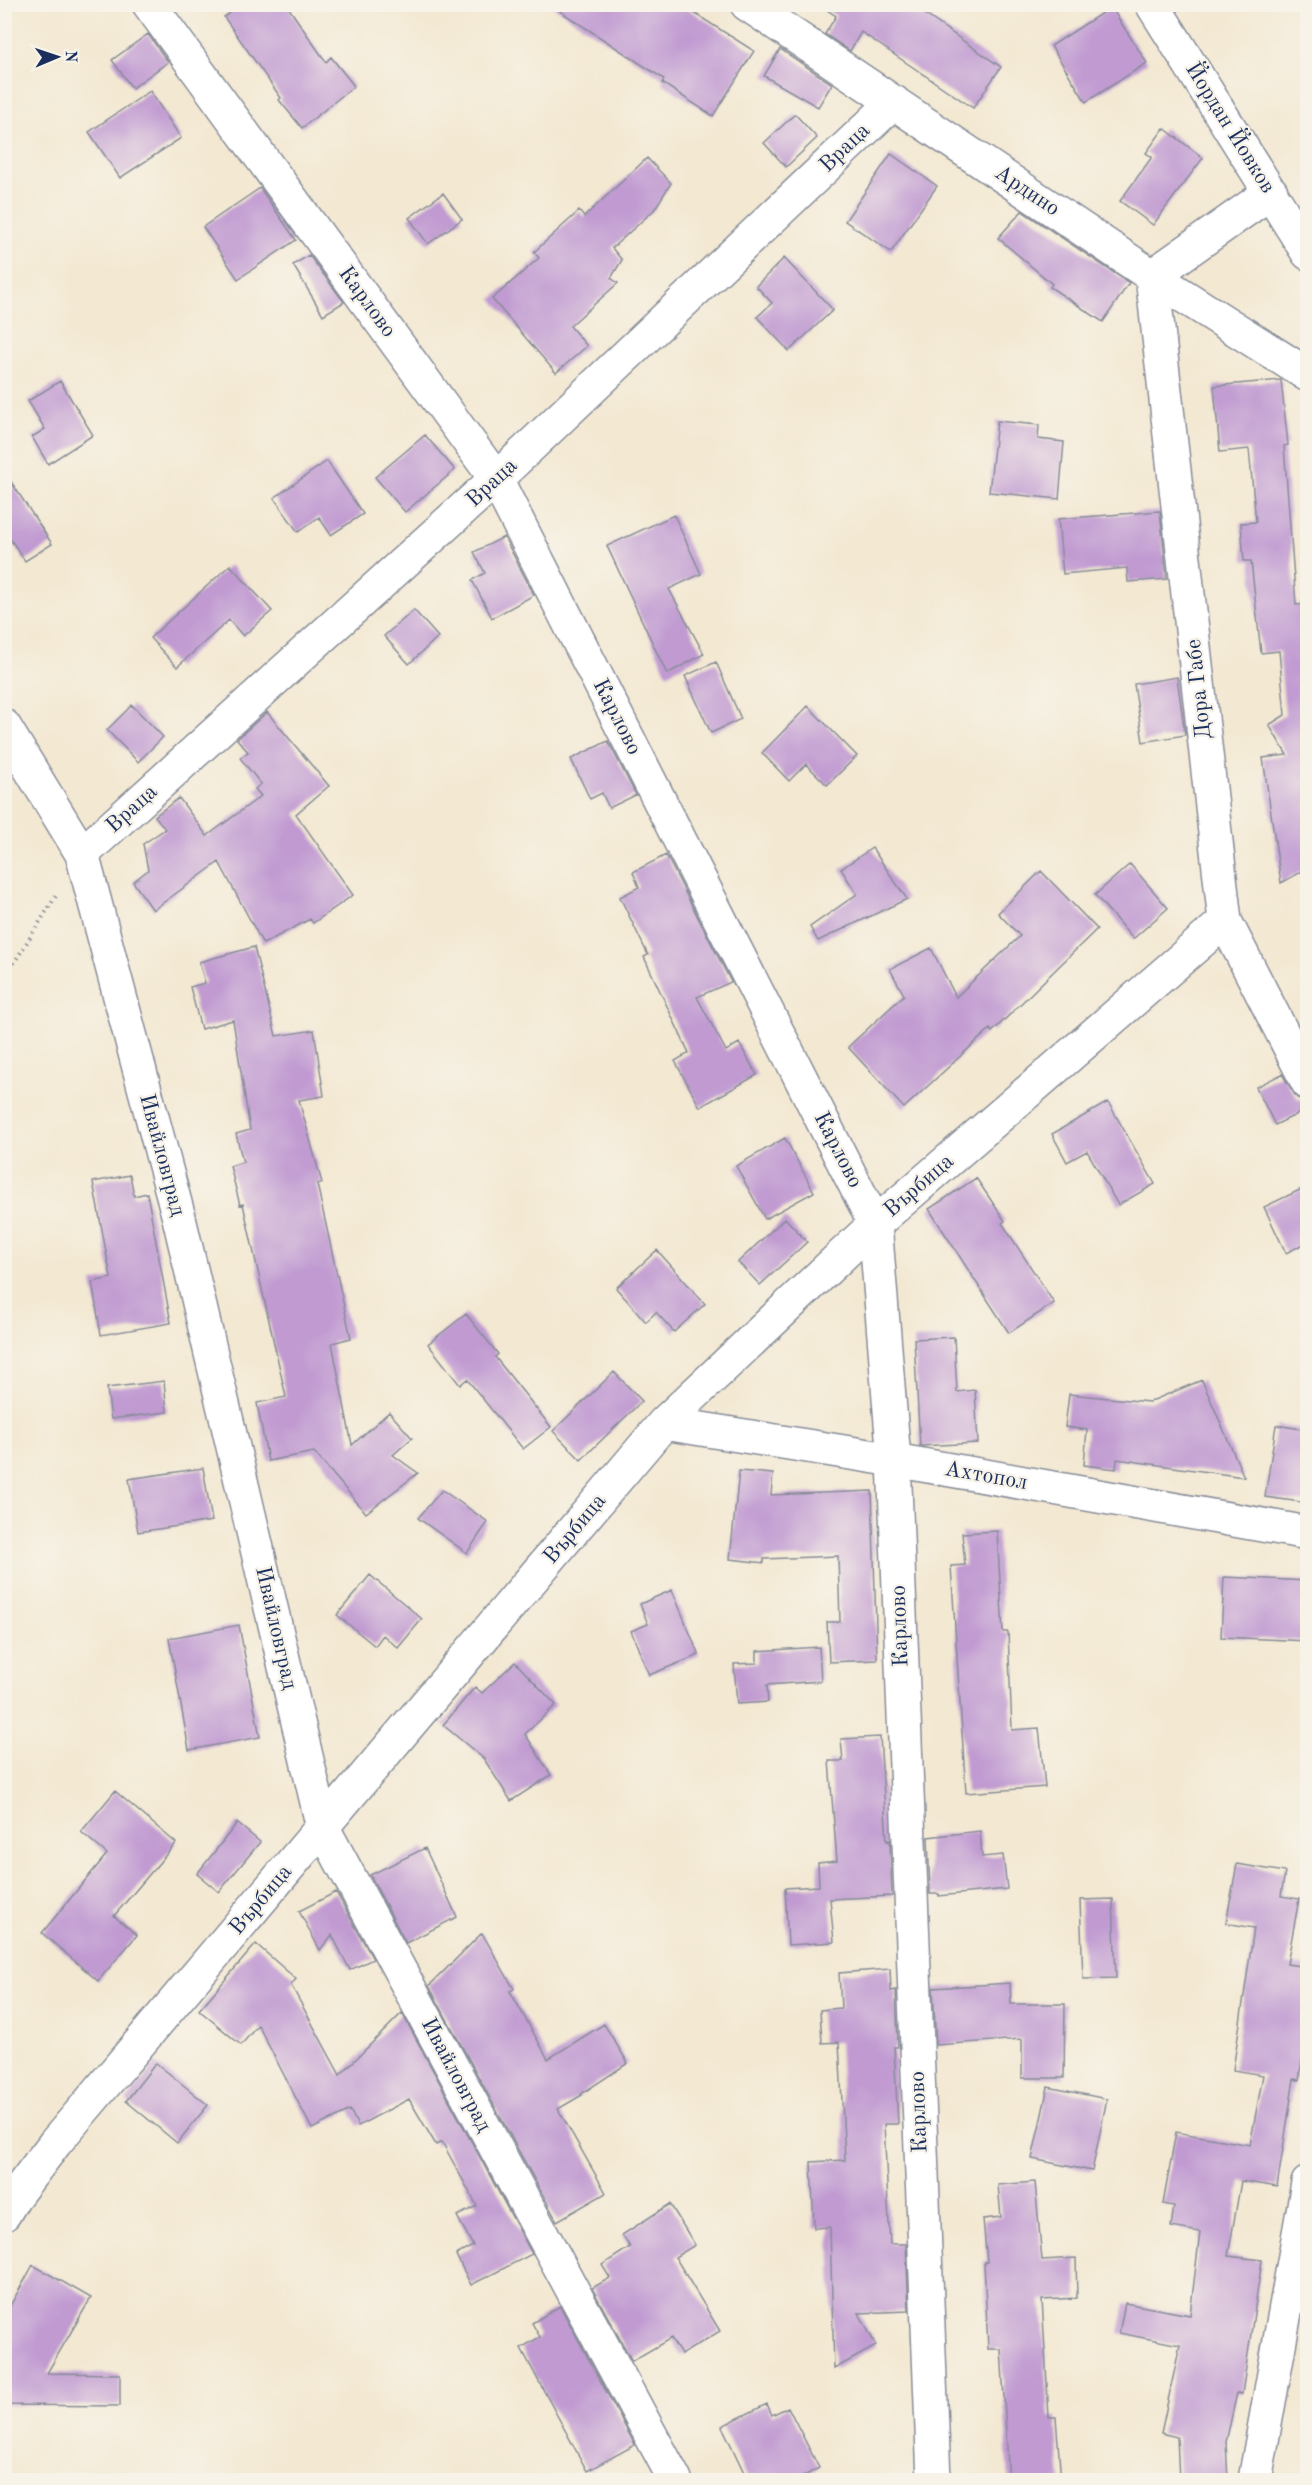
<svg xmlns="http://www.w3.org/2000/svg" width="1312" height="2485" font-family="'Old Standard TT',serif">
<rect width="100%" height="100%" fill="#f7f3e8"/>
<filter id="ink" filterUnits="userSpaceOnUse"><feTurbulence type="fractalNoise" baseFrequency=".0167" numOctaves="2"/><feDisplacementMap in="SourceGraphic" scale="12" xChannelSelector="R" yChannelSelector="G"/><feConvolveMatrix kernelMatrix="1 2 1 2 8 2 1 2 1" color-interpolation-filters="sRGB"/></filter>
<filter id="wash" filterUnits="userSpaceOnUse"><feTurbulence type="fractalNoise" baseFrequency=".008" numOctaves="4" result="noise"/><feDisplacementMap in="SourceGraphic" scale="24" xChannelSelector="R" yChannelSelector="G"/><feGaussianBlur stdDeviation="1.35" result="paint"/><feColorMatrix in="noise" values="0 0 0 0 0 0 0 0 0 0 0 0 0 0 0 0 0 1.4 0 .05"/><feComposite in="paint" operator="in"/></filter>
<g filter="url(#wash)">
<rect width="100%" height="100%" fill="#f3e8d2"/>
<g id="blocks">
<path fill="#c09ad1" d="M 243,4 L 286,4 L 326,62 L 331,57 L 354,86 L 302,128 L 279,100 L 281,98 L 224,17 Z
M 549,4 L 680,4 L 754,51 L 713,116 L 662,83 L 664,79 Z
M 818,4 L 910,4 L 1001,67 L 973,108 L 861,32 L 850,51 L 825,34 L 836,16 Z
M 1111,7 L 1147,63 L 1086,102 L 1051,46 Z
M 148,34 L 168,62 L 132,88 L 112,60 Z
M 780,49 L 832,84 L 818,107 L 764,76 Z
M 150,91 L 181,138 L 120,178 L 89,132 Z
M 795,114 L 817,138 L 786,167 L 764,143 Z
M 1164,128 L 1203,158 L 1153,225 L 1120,201 L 1152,157 L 1146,153 Z
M 891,154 L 937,186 L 891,252 L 845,221 Z
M 647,158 L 671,183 L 654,210 L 612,248 L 622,260 L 611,278 L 618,283 L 570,326 L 587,346 L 556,373 L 492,299 L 539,258 L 534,252 L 579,211 L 584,217 Z
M 260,188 L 296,240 L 238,279 L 203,227 Z
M 443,193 L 462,219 L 428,244 L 409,218 Z
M 1022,211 L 1129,283 L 1103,322 L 1050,287 L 1052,284 L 998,238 Z
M 309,255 L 344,302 L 323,315 L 293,265 Z
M 784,258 L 833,310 L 789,351 L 757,317 L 772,303 L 756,286 Z
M 1281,380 L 1288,445 L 1284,446 L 1296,605 L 1308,604 L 1308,868 L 1281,883 L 1263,758 L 1287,755 L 1269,725 L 1285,715 L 1279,651 L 1261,653 L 1251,561 L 1244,561 L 1241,523 L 1256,522 L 1249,449 L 1220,452 L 1214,386 Z
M 60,381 L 93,435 L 48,464 L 32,437 L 45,429 L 28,401 Z
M 997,421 L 1039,425 L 1038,439 L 1064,442 L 1059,499 L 989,492 Z
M 425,435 L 455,470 L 405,512 L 375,477 Z
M 327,461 L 363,514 L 331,535 L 319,517 L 298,532 L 274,498 Z
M 4,471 L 52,544 L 25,561 L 4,530 Z
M 1160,511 L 1167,579 L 1128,582 L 1127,568 L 1063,574 L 1058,519 Z
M 674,515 L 701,574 L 669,589 L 704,654 L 667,674 L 607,546 Z
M 504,537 L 534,595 L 492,618 L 472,580 L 485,573 L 474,552 Z
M 230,565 L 272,611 L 243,636 L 229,620 L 177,667 L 150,638 Z
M 414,610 L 438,637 L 409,664 L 384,636 Z
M 716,662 L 741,719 L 711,733 L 685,676 Z
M 1177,677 L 1185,735 L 1143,742 L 1134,684 Z
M 132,705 L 163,737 L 138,762 L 107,730 Z
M 808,706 L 857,756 L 827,785 L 806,764 L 789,781 L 762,753 Z
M 267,712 L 329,786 L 296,814 L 353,895 L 313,923 L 310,919 L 263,944 L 219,862 L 153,910 L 133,882 L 148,870 L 143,844 L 165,829 L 155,816 L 179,798 L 207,836 L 261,796 L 255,789 L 261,784 L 240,758 L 248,752 L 237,739 Z
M 608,741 L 636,795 L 609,808 L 602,793 L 590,799 L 571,759 Z
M 872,848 L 907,899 L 818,941 L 810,927 L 857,894 L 841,869 Z
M 666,855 L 731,982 L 697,997 L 726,1051 L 739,1043 L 757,1075 L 700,1107 L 675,1061 L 689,1053 L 644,957 L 648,955 L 620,897 L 639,887 L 633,872 Z
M 1130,864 L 1168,908 L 1133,939 L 1095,895 Z
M 1041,871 L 1097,929 L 992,1032 L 990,1029 L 904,1108 L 848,1047 L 904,995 L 890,969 L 931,948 L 956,997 L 1020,936 L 998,913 Z
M 254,947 L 276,1036 L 314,1030 L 324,1096 L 299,1100 L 322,1183 L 317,1184 L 351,1338 L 332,1343 L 352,1445 L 389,1412 L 412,1438 L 393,1455 L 418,1473 L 366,1513 L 314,1452 L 268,1461 L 257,1403 L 286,1397 L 243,1204 L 240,1205 L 230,1166 L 243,1162 L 236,1134 L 250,1130 L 233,1020 L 201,1029 L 190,987 L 205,983 L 199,962 Z
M 1282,1074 L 1297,1098 L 1308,1102 L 1308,1109 L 1275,1125 L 1256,1087 Z
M 1108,1102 L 1155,1184 L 1118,1205 L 1087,1151 L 1067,1162 L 1052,1134 Z
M 785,1138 L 814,1192 L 765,1219 L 736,1166 Z
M 130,1175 L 134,1196 L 147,1193 L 171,1323 L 101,1335 L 92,1282 L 111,1278 L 93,1182 Z
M 976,1178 L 1005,1221 L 1002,1223 L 1054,1303 L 1009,1333 L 929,1209 Z
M 1308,1186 L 1308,1242 L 1286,1253 L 1264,1207 Z
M 785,1218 L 807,1242 L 760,1285 L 738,1262 Z
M 657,1250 L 705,1304 L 674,1332 L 656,1312 L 646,1322 L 616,1288 Z
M 466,1314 L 498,1354 L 495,1357 L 551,1427 L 523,1449 L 467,1379 L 460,1385 L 428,1344 Z
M 954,1337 L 957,1392 L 975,1390 L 978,1443 L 920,1446 L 914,1339 Z
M 614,1372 L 642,1401 L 581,1460 L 553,1431 Z
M 1202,1380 L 1244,1477 L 1117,1459 L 1116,1469 L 1084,1465 L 1087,1430 L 1065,1427 L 1069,1394 L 1149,1402 Z
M 164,1381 L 167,1412 L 111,1419 L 107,1388 Z
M 1276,1425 L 1308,1430 L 1308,1503 L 1265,1497 Z
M 203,1468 L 212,1521 L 138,1532 L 129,1479 Z
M 739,1471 L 773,1474 L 771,1495 L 872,1491 L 877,1660 L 829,1662 L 827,1622 L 840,1622 L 838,1556 L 764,1559 L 764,1563 L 730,1559 Z
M 442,1490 L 488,1522 L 467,1553 L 418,1518 Z
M 997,1531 L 1003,1632 L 1008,1632 L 1012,1730 L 1039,1728 L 1045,1787 L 966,1793 L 951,1566 L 965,1565 L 962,1533 Z
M 370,1575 L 422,1619 L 398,1648 L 383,1635 L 375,1646 L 337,1615 Z
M 1224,1577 L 1308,1581 L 1308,1641 L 1221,1637 Z
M 672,1590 L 699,1655 L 649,1675 L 631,1631 L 648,1624 L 640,1604 Z
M 239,1625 L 260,1737 L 189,1750 L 169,1638 Z
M 819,1647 L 821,1681 L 767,1685 L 768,1702 L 737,1704 L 734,1664 L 757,1663 L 757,1651 Z
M 515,1662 L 556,1705 L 525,1734 L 551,1775 L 511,1801 L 484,1759 L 443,1725 L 475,1687 L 482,1693 Z
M 880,1737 L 887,1841 L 890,1840 L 892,1896 L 830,1899 L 834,1942 L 788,1945 L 785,1888 L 819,1886 L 818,1863 L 837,1861 L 829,1761 L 843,1761 L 841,1739 Z
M 115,1791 L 176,1843 L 114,1916 L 137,1935 L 98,1981 L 42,1933 L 107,1854 L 81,1832 Z
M 237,1823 L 260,1842 L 219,1892 L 197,1874 Z
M 980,1831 L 982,1857 L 1003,1855 L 1007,1889 L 939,1896 L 939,1894 L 930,1894 L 928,1837 Z
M 425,1848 L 457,1917 L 406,1943 L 370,1875 Z
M 1237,1864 L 1285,1872 L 1281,1896 L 1299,1899 L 1287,1964 L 1308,1967 L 1308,2024 L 1299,2080 L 1294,2079 L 1277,2187 L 1241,2181 L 1228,2256 L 1262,2260 L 1242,2394 L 1237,2393 L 1226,2442 L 1228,2481 L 1179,2481 L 1177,2437 L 1161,2433 L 1180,2345 L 1119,2333 L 1125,2303 L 1190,2315 L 1200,2232 L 1171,2227 L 1174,2206 L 1163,2204 L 1176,2132 L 1250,2145 L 1263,2075 L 1233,2070 L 1254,1928 L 1226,1923 Z
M 336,1892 L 373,1959 L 350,1970 L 332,1935 L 320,1950 L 299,1911 Z
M 1113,1899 L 1116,1978 L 1083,1979 L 1080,1900 Z
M 482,1933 L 514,1989 L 510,1991 L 548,2059 L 604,2024 L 628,2063 L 581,2094 L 582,2095 L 558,2109 L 606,2193 L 557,2221 L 429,1986 Z
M 256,1944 L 296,1979 L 291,1985 L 340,2075 L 402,2013 L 532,2254 L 471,2285 L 456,2255 L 473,2246 L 457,2216 L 477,2206 L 442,2142 L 436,2145 L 409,2099 L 358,2126 L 350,2110 L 312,2129 L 258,2025 L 241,2045 L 199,2010 Z
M 890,1969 L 891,1991 L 896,1990 L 898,2047 L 894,2047 L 898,2124 L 884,2124 L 890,2244 L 906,2244 L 909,2311 L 859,2313 L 876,2346 L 834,2369 L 830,2227 L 814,2228 L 811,2162 L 845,2160 L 839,2042 L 822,2043 L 820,2010 L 841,2008 L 839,1973 Z
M 1010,1983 L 1011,2004 L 1065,2004 L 1064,2078 L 1022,2078 L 1022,2039 L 936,2045 L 933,1988 Z
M 156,2063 L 208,2105 L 177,2143 L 126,2101 Z
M 1048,2087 L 1107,2099 L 1092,2171 L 1032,2159 Z
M 1035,2182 L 1042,2260 L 1076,2258 L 1077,2298 L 1042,2300 L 1049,2417 L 1056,2417 L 1061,2481 L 1009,2481 L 1001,2349 L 988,2349 L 984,2262 L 987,2262 L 983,2219 L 1001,2217 L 998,2185 Z
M 670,2204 L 695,2245 L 675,2257 L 720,2331 L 681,2355 L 671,2338 L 632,2361 L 592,2288 L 610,2278 L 602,2265 L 630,2247 L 622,2235 Z
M 33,2265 L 91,2298 L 47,2373 L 120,2374 L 120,2406 L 4,2405 L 5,2315 Z
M 560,2306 L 635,2445 L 587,2471 L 521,2348 L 540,2337 L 532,2323 Z
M 767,2404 L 772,2415 L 788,2407 L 819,2468 L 795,2481 L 748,2481 L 722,2426 Z"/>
</g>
</g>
<g filter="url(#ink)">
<use href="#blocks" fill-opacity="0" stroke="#878c98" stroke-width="1.5"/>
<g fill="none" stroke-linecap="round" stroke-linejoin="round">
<g stroke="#878c98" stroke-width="36">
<path id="minor" d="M 149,4 L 496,479 L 875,1224 L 894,1460 L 934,2480
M 747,4 L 1152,276 L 1308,375
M 1152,4 L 1308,253
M 1271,192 L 1152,276 L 1225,921 L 1308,1083
M 4,726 L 82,854 L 179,1218 L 323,1828 L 675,2480
M 82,854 L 496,479 L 894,102
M 664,1423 L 894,1460 L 1308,1533
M 4,2214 L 14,2197 L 55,2143 L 664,1423 L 875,1224 L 1225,921
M 1255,2480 L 1308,2183"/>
</g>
<path stroke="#878c98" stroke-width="4" stroke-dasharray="1.5 4.5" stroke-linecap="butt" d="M 4,979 L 56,896"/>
<use href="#minor" stroke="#fff" stroke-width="33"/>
</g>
</g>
<g text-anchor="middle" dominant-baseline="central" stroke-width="4.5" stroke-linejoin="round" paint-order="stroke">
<g font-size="22" fill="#1b2f5e" stroke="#f7f3e8">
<text transform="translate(1230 128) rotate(58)">Йордан Йовков</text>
<text transform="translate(845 148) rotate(-44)">Враца</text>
<text transform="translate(1027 191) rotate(34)">Ардино</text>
<text transform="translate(367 302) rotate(54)">Карлово</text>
<text transform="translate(492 483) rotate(-43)">Враца</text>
<text transform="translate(1199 689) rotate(-96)">Дора Габе</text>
<text transform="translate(617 717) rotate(63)">Карлово</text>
<text transform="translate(132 809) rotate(-42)">Враца</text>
<text transform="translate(838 1150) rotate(63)">Карлово</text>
<text transform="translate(162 1155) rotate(75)">Ивайловград</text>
<text transform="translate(919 1186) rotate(-41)">Върбица</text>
<text transform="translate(986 1476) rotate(10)">Ахтопол</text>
<text transform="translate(575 1529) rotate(-50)">Върбица</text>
<text transform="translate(900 1626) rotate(-92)">Карлово</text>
<text transform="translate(276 1628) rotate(77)">Ивайловград</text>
<text transform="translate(261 1900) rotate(-50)">Върбица</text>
<text transform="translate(456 2075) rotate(62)">Ивайловград</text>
<text transform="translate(919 2112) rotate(-92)">Карлово</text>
</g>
</g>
<rect width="1312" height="2485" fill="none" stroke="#f7f3e8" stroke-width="24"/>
<g transform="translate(57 57) rotate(88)" stroke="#f7f3e8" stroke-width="4.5" paint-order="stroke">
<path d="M0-4.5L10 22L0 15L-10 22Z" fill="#1b2f5e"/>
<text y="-9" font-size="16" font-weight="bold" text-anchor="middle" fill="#1b2f5e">N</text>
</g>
</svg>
